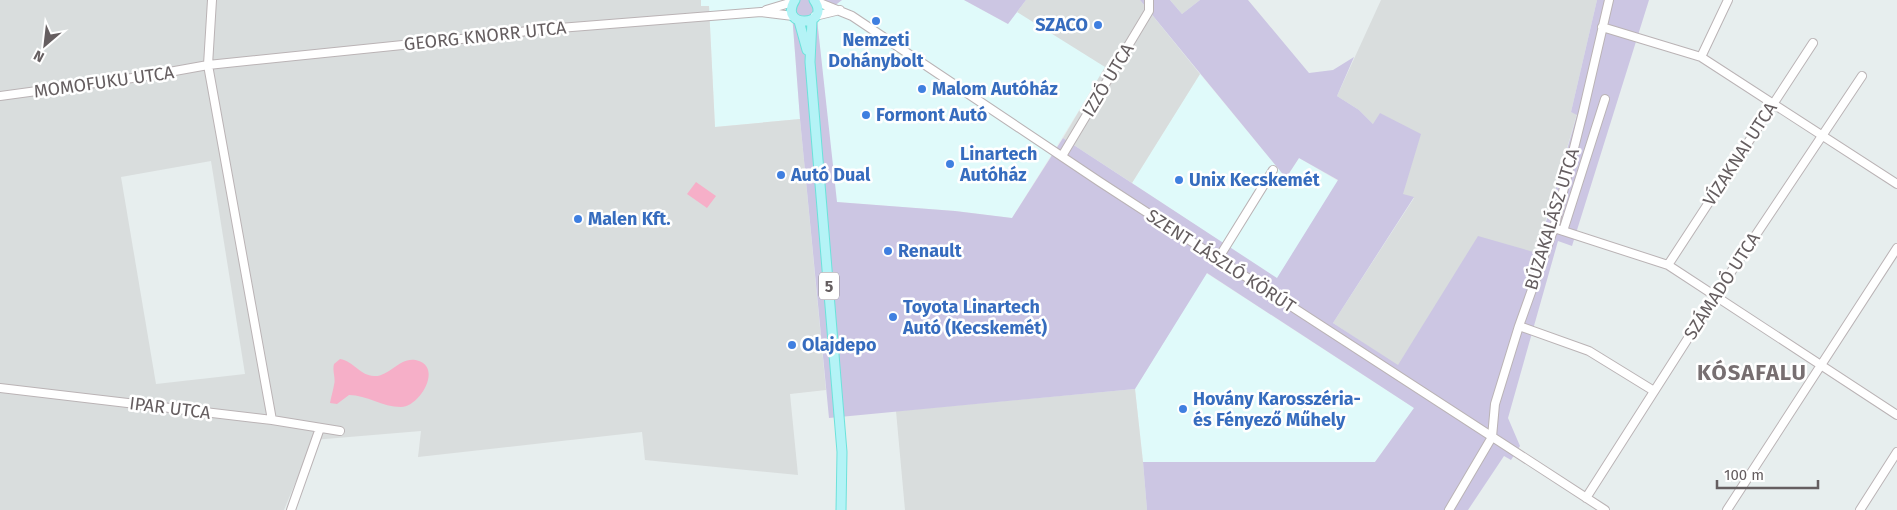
<svg xmlns="http://www.w3.org/2000/svg" width="1897" height="510" font-family="'Fira Sans',sans-serif">
<rect width="100%" height="100%" fill="#e7eeee"/>
<path fill="#e0fafa" d="M 701,0 L 791,0 L 800,119 L 715,127 L 709,6 L 701,6 Z
M 842,0 L 964,0 L 1008,24 L 1017,11 L 1106,67 L 1012,218 L 955,211 L 836,202 L 817,19 Z
M 1200,74 L 1286,178 L 1299,158 L 1338,181 L 1277,279 L 1132,183 Z
M 1206,273 L 1414,408 L 1375,462 L 1143,462 L 1135,389 Z"/>
<path fill="#d9dddd" fill-rule="evenodd" d="M 0,0 L 701,0 L 701,6 L 709,6 L 715,127 L 800,119 L 826,390 L 790,394 L 798,475 L 645,460 L 642,432 L 418,457 L 421,431 L 313,440 L 284,510 L 0,510 ZM 211,161 L 245,374 L 156,384 L 121,177 Z
M 1026,0 L 1140,0 L 1200,74 L 1132,183 L 1063,138 L 1105,67 L 1017,12 Z
M 1170,0 L 1200,0 L 1182,14 Z
M 1381,0 L 1597,0 L 1571,112 L 1577,114 L 1536,253 L 1398,366 L 1333,323 L 1414,198 L 1403,195 L 1373,124 L 1359,110 L 1337,96 Z
M 1135,389 L 1143,462 L 1147,510 L 905,510 L 896,411 Z"/>
<path fill="#ccc6e3" d="M 791,0 L 842,0 L 817,19 L 837,202 L 955,211 L 1012,218 L 1063,138 L 1277,278 L 1338,180 L 1299,158 L 1286,178 L 1140,0 L 1170,0 L 1182,14 L 1200,0 L 1248,0 L 1309,73 L 1333,70 L 1354,57 L 1337,96 L 1359,110 L 1373,124 L 1380,113 L 1421,134 L 1403,194 L 1414,197 L 1333,323 L 1398,365 L 1478,236 L 1537,253 L 1577,115 L 1571,112 L 1597,0 L 1649,0 L 1572,246 L 1558,241 L 1508,418 L 1520,446 L 1511,460 L 1504,456 L 1468,510 L 1147,510 L 1143,462 L 1375,462 L 1414,408 L 1207,273 L 1135,389 L 829,418 L 800,119 Z
M 964,0 L 1026,0 L 1008,24 Z"/>
<path fill="#f6afc8" d="M 696,182 L 716,196 L 707,208 L 687,194 Z
M 340,359 C 353,361 361,376 374,376 C 390,377 401,354 419,361 C 442,369 419,407 401,407 C 382,407 367,395 349,395 L 337,404 L 330,403 C 331,397 333,391 334,385 C 336,378 332,371 334,364 Z"/>
<g fill="none" stroke-linecap="round" stroke-linejoin="round">
<g stroke="#bab3b5" stroke-width="10">
<path id="minor" d="M 212,0 L 208,65 L 272,420
M 815,1 L 852,16 L 1100,182 L 1605,510
M 766,10 L 793,2
M 815,16 L 840,10
M 1602,27 L 1701,57 L 1897,184
M 1701,57 L 1728,0
M 0,96 L 147,76 L 208,65 L 500,35 L 534,30 L 761,12 L 793,16
M 1062,156 L 1149,11 L 1149,0
M 1554,228 L 1668,265 L 1897,415
M 1563,231 L 1605,99
M 1218,259 L 1273,170
M 1668,265 L 1813,43
M 1519,326 L 1589,351 L 1654,391
M 0,388 L 272,420 L 340,431
M 1586,498 L 1715,296 L 1862,76
M 291,510 L 320,428
M 1449,510 L 1492,437 L 1495,404 L 1519,326 L 1554,228 L 1583,112 L 1609,0
M 1727,510 L 1897,248
M 1860,510 L 1897,452"/>
</g>
<g stroke="#6ce2db" stroke-width="11">
<path id="major" d="M 795,0 C 777,29 833,27 814,0
M 812,20 L 810,62 L 842,452 L 841,510
M 799,21 L 807,50"/>
</g>
<use href="#minor" stroke="#fff" stroke-width="8"/>
<use href="#major" stroke="#b4f3f6" stroke-width="9"/>
</g>
<g fill="#3f7fe0" stroke="#fff" stroke-width="2">
<circle cx="876" cy="21" r="5"/>
<circle cx="1098" cy="25" r="5"/>
<circle cx="922" cy="89" r="5"/>
<circle cx="866" cy="115" r="5"/>
<circle cx="950" cy="164" r="5"/>
<circle cx="781" cy="175" r="5"/>
<circle cx="1179" cy="180" r="5"/>
<circle cx="578" cy="219" r="5"/>
<circle cx="888" cy="251" r="5"/>
<circle cx="893" cy="317" r="5"/>
<circle cx="792" cy="345" r="5"/>
<circle cx="1183" cy="409" r="5"/>
</g>
<g text-anchor="middle" dominant-baseline="central" stroke-width="5" stroke-linejoin="round" paint-order="stroke">
<rect fill="#fff" stroke="#938e90" stroke-width="1" x="819" y="272.5" width="20" height="27" rx="4"/>
<g font-size="16" font-weight="bold" fill="#655e60">
<text x="829" y="286">5</text>
</g>
<g font-size="18" font-weight="bold" fill="#366cbe" stroke="#fff" text-anchor="start">
<text x="1088" y="25" text-anchor="end">SZACO</text>
<text x="876" y="40" text-anchor="middle">Nemzeti<tspan x="876" dy="21">Dohánybolt</tspan></text>
<text x="932" y="89">Malom Autóház</text>
<text x="876" y="115">Formont Autó</text>
<text x="960" y="154">Linartech<tspan x="960" dy="21">Autóház</tspan></text>
<text x="791" y="175">Autó Dual</text>
<text x="1189" y="180">Unix Kecskemét</text>
<text x="588" y="219">Malen Kft.</text>
<text x="898" y="251">Renault</text>
<text x="903" y="307">Toyota Linartech<tspan x="903" dy="21">Autó (Kecskemét)</tspan></text>
<text x="802" y="345">Olajdepo</text>
<text x="1193" y="399">Hovány Karosszéria-<tspan x="1193" dy="21">és Fényező Műhely</tspan></text>
</g>
<g font-size="18" fill="#655e60" stroke="#fff">
<text transform="translate(485 36) rotate(-6)">GEORG KNORR UTCA</text>
<text transform="translate(1108 80) rotate(-59)">IZZÓ UTCA</text>
<text transform="translate(104 82) rotate(-8)">MOMOFUKU UTCA</text>
<text transform="translate(1740 154) rotate(-57)">VÍZAKNAI UTCA</text>
<text transform="translate(1552 219) rotate(-73)">BÚZAKALÁSZ UTCA</text>
<text transform="translate(1221 261) rotate(33)">SZENT LÁSZLÓ KÖRÚT</text>
<text transform="translate(1722 286) rotate(-57)">SZÁMADÓ UTCA</text>
<text transform="translate(170 408) rotate(7)">IPAR UTCA</text>
</g>
<g font-size="22" font-weight="bold" letter-spacing="1" fill="#776f71" stroke="#fff">
<text x="1752" y="372">KÓSAFALU</text>
</g>
</g>
<g transform="translate(45 45) rotate(208)" stroke="#ffffff" stroke-width="4" paint-order="stroke">
<path d="M0-4L9 19L0 12L-9 19Z" fill="#655e60"/>
<text y="-8" font-size="14" font-weight="bold" text-anchor="middle" fill="#655e60">N</text>
</g>
<path d="M1717 480v8h101v-8" fill="none" stroke="#655e60" stroke-width="2.5"/>
<text x="1724" y="480" font-size="15" fill="#655e60" stroke="#ffffff" stroke-width="4" paint-order="stroke">100 m</text>
</svg>
